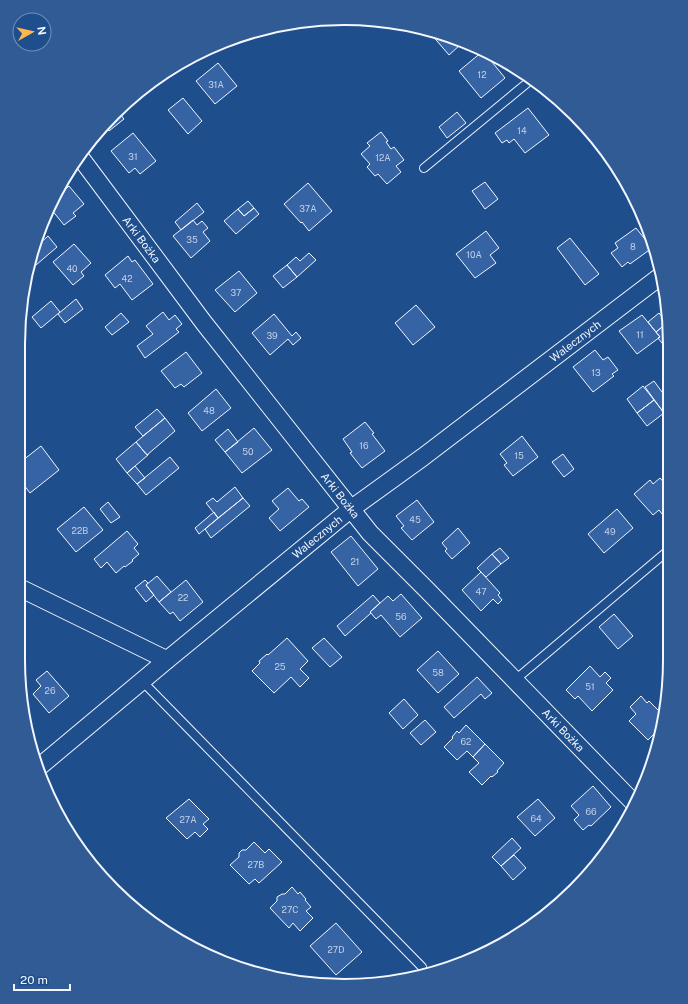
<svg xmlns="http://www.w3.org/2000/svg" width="688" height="1004" font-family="'Public Sans',sans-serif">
<rect width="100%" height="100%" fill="#1f4e8c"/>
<path fill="#3563a3" stroke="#f2f6ff" d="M 433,32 L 456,39 L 461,44 L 449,55 L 431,34 Z
M 483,51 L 505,78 L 481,98 L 459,71 Z
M 218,63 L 237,86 L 215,104 L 196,81 Z
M 183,98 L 202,121 L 188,134 L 168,110 Z
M 528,108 L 549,135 L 525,153 L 514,139 L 509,143 L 507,140 L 502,143 L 495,133 Z
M 117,110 L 124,119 L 109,131 L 104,125 Z
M 457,112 L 466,123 L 447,138 L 439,127 Z
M 381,132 L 388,141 L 386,142 L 391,149 L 394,147 L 404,160 L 396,166 L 401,172 L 387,184 L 378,174 L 375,176 L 367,167 L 370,164 L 361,154 L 370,146 L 367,143 Z
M 133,133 L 156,161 L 140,174 L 135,168 L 129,173 L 111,151 Z
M 485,182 L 498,199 L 485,209 L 472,191 Z
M 308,183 L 332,211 L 309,231 L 302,222 L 301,223 L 284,204 Z
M 69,186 L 84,204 L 73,213 L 76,216 L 64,225 L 51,209 L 57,194 L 61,193 Z
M 248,201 L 254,208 L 244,216 L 238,209 Z
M 197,203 L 204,212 L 181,230 L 175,222 Z
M 254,208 L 259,214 L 236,234 L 224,221 L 238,209 L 244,216 Z
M 193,220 L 197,225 L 202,221 L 208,228 L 203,232 L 210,241 L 191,258 L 173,236 Z
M 636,228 L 652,248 L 630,264 L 628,262 L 622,267 L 611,253 L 618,248 L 615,243 Z
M 486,231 L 499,248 L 490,255 L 496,263 L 475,278 L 456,254 Z
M 48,236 L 57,247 L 36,265 L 32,261 L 37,246 Z
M 570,238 L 599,274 L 585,285 L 557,248 Z
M 74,244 L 91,263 L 81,272 L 84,276 L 73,285 L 53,262 Z
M 309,253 L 316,260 L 297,277 L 287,265 L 296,257 L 300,261 Z
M 128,256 L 132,262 L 135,260 L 153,284 L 132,300 L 120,284 L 115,288 L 105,275 Z
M 32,261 L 36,265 L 28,272 L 27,272 Z
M 287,265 L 297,277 L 283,288 L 273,276 Z
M 239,271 L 257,293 L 235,312 L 215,290 Z
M 76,299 L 83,309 L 65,323 L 58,314 Z
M 51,301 L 60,312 L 41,328 L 32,317 Z
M 416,305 L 435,327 L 413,345 L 395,323 Z
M 163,312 L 169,320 L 175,315 L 182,324 L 176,329 L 179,332 L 145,358 L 137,346 L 153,334 L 146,326 Z
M 121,313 L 129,322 L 112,335 L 105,327 Z
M 659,313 L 667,323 L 656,332 L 648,322 Z
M 274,314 L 292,336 L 296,332 L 301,338 L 293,345 L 288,339 L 270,355 L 252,333 Z
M 642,315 L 660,337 L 637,354 L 619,331 Z
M 667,323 L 670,344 L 670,353 L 658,338 L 660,337 L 656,332 Z
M 595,350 L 603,360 L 608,357 L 618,370 L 612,374 L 614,376 L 593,392 L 573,367 Z
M 186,352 L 202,373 L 184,387 L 181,384 L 175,388 L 161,371 Z
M 654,381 L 670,403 L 670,407 L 664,413 L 645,387 Z
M 643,386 L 654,400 L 637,413 L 627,399 Z
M 216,389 L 231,408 L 202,431 L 188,413 Z
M 654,400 L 664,413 L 647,426 L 637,413 Z
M 157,409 L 165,418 L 143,436 L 135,427 Z
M 165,418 L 175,431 L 147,455 L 136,442 Z
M 365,422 L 374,433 L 372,434 L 385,451 L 362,468 L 350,453 L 352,452 L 343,439 Z
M 254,428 L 272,450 L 242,473 L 225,452 Z
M 228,429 L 238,442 L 225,452 L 215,440 Z
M 522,436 L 538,457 L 513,476 L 504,465 L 507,463 L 500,454 Z
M 136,442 L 147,455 L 148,454 L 148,455 L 127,473 L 116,459 Z
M 41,446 L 59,470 L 30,493 L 18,477 L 18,464 Z
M 563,454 L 574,469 L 564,477 L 552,462 Z
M 170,457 L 179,468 L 146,495 L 137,484 Z
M 135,466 L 145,478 L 137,484 L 127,473 Z
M 660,478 L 670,489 L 670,494 L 665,498 L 668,502 L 666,504 L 669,508 L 662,514 L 659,510 L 653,515 L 634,494 L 650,480 L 653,484 Z
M 235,487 L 243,498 L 218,518 L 206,503 L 213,498 L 217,502 Z
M 288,488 L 299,501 L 302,499 L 309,507 L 280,531 L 269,518 L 279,509 L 272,501 Z
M 243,498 L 250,506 L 211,538 L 205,529 Z
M 417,500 L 434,522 L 412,540 L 401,528 L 404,526 L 396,516 Z
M 108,502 L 120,517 L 111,523 L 100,509 Z
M 84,507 L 103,530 L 76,552 L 57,529 Z
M 617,509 L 633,528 L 604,553 L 588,534 Z
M 214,512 L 218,518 L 199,534 L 195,528 Z
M 458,528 L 470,543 L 452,559 L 445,551 L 447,549 L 442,543 Z
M 127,531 L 138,544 L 134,548 L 139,554 L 132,560 L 133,561 L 125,567 L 124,566 L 116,573 L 107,562 L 101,568 L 94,559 Z
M 351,536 L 378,569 L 358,586 L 331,552 Z
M 500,548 L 509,558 L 501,564 L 492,554 Z
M 492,554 L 501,564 L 486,577 L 477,568 Z
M 481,572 L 500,593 L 498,595 L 502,600 L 498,604 L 493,599 L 481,611 L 462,590 Z
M 157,576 L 171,592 L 159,602 L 146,585 Z
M 145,580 L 148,583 L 146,585 L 154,595 L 146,602 L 135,588 Z
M 186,580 L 203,602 L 180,621 L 173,612 L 170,614 L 159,602 Z
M 401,594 L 422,618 L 400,637 L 381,615 L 376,619 L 370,612 L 388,596 L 393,601 Z
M 373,595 L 380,603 L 370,612 L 371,613 L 345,636 L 337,626 Z
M 614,614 L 633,636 L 618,649 L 599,627 Z
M 287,638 L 308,661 L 300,669 L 309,678 L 300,687 L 291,677 L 274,693 L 252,671 L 260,663 L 259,661 L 267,654 L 268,655 Z
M 324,638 L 342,657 L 330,667 L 312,648 Z
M 438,651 L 459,674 L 438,693 L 417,670 Z
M 590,666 L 600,677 L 605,672 L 611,678 L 606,683 L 613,690 L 592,711 L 578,696 L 575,699 L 566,690 Z
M 47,671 L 69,696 L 49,713 L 33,694 L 41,686 L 36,680 Z
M 477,677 L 492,693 L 485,699 L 481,694 L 454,718 L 444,707 Z
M 641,696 L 647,703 L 649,701 L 664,716 L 664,724 L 660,736 L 658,738 L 654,734 L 648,740 L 629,721 L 636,714 L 630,707 Z
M 404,699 L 418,715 L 403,729 L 389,713 Z
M 425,720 L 436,732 L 421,745 L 410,733 Z
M 466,725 L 485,744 L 473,757 L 467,751 L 457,760 L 444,747 L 453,738 L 452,737 L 457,731 L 459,733 Z
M 485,744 L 504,763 L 497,771 L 498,772 L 492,777 L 491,776 L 482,785 L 469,772 L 479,763 L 473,757 Z
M 593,786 L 611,807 L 591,826 L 589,825 L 583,830 L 574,820 L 579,815 L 571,806 Z
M 189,799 L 209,819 L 203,824 L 208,829 L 200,837 L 195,832 L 187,839 L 166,818 Z
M 538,799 L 555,818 L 535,836 L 517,817 Z
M 512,838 L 521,848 L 501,866 L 492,857 Z
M 254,842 L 265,853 L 269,849 L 282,862 L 259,883 L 255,879 L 249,884 L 230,865 L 239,857 L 239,853 L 242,850 L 246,850 Z
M 514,855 L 526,868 L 513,880 L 501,866 Z
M 292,887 L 298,894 L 300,892 L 306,899 L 305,900 L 311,907 L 306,911 L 313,918 L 300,931 L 293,923 L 289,928 L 270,908 L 277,901 L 277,897 L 282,894 L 285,894 Z
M 336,923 L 362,952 L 336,975 L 310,946 Z"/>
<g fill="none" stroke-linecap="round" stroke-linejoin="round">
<g stroke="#f2f6ff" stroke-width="10">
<path id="service" d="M 424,168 L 532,79
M 515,680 L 670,549
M 142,681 L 422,967"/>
</g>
<g stroke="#f2f6ff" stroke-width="19">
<g id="minor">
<path id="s1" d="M 80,157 L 204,323 L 370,533 L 428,591 L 635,804"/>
<path d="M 18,587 L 167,660"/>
<path id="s2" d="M 39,767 L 167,660 L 351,509 L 423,457 L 662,275"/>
</g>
</g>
<use href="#service" stroke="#1f4e8c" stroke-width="8"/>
<use href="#minor" stroke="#1f4e8c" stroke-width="17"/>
</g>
<g text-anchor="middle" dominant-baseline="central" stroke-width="3" stroke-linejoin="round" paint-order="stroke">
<g font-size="9" fill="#c3d1e8">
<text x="482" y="74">12</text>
<text x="216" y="84">31A</text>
<text x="522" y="130">14</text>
<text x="133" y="156">31</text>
<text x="383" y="157">12A</text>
<text x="308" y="208">37A</text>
<text x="192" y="239">35</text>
<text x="633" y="246">8</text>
<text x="474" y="254">10A</text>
<text x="72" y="268">40</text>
<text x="127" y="278">42</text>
<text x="236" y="292">37</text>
<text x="640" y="334">11</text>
<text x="272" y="335">39</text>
<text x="596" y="372">13</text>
<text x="209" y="410">48</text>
<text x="364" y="445">16</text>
<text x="248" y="451">50</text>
<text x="519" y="455">15</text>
<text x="415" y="519">45</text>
<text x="80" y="530">22B</text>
<text x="610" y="531">49</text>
<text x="355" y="561">21</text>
<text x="481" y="591">47</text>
<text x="183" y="597">22</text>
<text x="401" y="616">56</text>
<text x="280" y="666">25</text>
<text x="438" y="672">58</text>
<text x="590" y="686">51</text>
<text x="50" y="690">26</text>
<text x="466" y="741">62</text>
<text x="591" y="811">66</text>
<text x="536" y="818">64</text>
<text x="188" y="819">27A</text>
<text x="256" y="864">27B</text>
<text x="290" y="909">27C</text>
<text x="336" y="949">27D</text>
</g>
<g font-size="11" fill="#f2f6ff" stroke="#1f4e8c">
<text stroke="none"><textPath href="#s1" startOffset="103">Arki Bożka</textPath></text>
<text stroke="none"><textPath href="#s2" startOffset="685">Walecznych</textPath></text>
<text stroke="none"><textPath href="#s1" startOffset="427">Arki Bożka</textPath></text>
<text stroke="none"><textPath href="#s2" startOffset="361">Walecznych</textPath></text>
<text stroke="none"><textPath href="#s1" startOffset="751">Arki Bożka</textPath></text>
</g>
</g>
<path d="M0 0H688V1004H0ZM344 25H344A319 319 0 0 1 663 344V660A319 319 0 0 1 344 979H344A319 319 0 0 1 25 660V344A319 319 0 0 1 344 25Z" fill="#305b95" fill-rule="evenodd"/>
<path fill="none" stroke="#f2f6ff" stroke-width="2" d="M344 25H344A319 319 0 0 1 663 344V660A319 319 0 0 1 344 979H344A319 319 0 0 1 25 660V344A319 319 0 0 1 344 25Z"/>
<g transform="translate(32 32) rotate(82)"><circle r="19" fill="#1f4e8c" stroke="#7391ba"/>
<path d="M0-3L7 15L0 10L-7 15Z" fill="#ffb74d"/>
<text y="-6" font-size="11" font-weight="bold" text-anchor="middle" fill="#f2f6ff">N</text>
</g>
<path d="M14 984v6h56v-6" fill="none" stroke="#f2f6ff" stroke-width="2"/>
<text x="20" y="984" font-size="12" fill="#f2f6ff" stroke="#1f4e8c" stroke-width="3" paint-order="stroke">20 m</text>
</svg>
